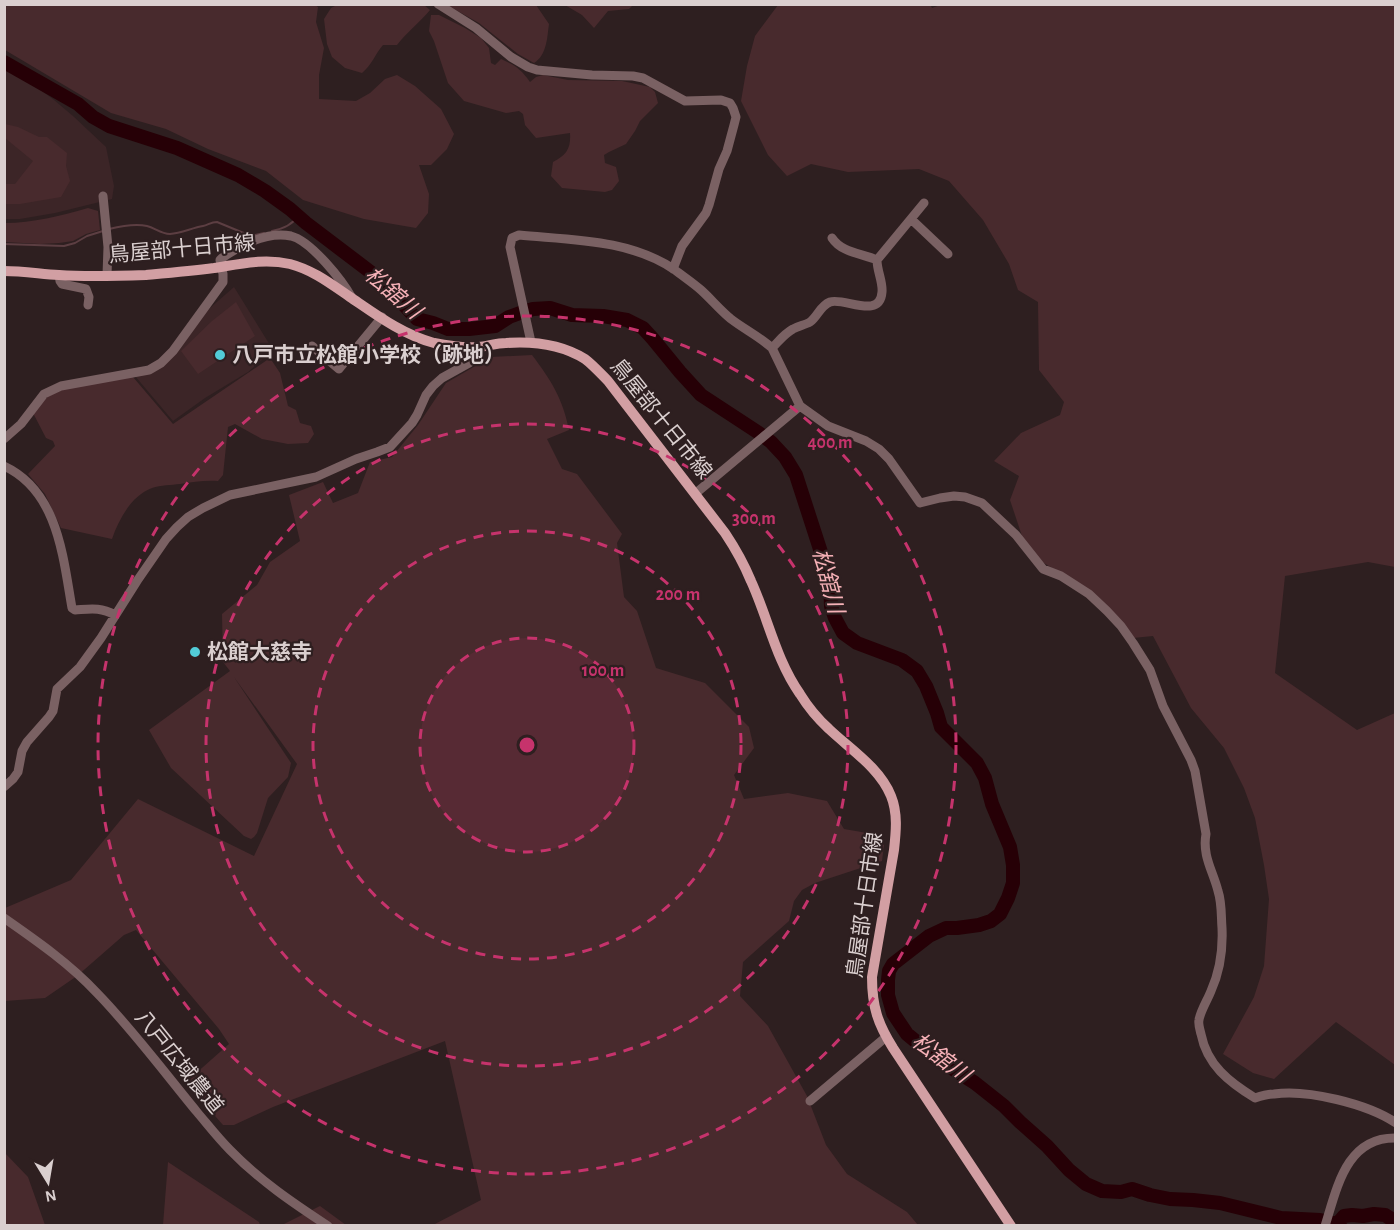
<svg xmlns="http://www.w3.org/2000/svg" width="1400" height="1230" font-family="'Alegreya Sans','Noto Sans JP',sans-serif">
<rect width="100%" height="100%" fill="#2e1f20"/>
<path fill="#3c2527" d="M 4,69 L 38,88 L 54,100 L 73,116 L 106,147 L 114,186 L 112,199 L 55,213 L 20,219 L 5,219 Z
M 234,287 L 273,350 L 248,372 L 205,398 L 173,421 L 135,376 L 147,374 L 202,315 Z"/>
<path fill="#482a2d" d="M 5,4 L 315,5 L 318,7 L 316,22 L 324,48 L 319,75 L 319,99 L 356,101 L 370,93 L 385,79 L 397,75 L 415,86 L 441,109 L 454,134 L 447,149 L 431,165 L 419,165 L 429,194 L 428,213 L 416,228 L 364,219 L 303,200 L 266,171 L 208,149 L 166,129 L 111,113 L 5,50 Z
M 930,4 L 932,8 L 943,4 L 1395,5 L 1395,567 L 1368,562 L 1285,576 L 1275,673 L 1357,730 L 1395,713 L 1395,1065 L 1336,1022 L 1274,1079 L 1253,1073 L 1223,1054 L 1254,997 L 1264,966 L 1269,899 L 1264,865 L 1255,818 L 1244,788 L 1224,748 L 1191,708 L 1153,636 L 1133,638 L 1052,568 L 1039,560 L 1024,542 L 1010,500 L 1019,476 L 994,461 L 1021,433 L 1060,415 L 1064,402 L 1039,370 L 1038,302 L 1018,290 L 1009,264 L 983,220 L 949,181 L 919,169 L 848,172 L 811,164 L 787,176 L 768,155 L 741,101 L 747,66 L 755,36 L 778,5 Z
M 337,5 L 424,5 L 430,10 C 420,22 407,32 397,45 L 383,45 C 375,54 372,65 362,73 L 345,68 L 332,57 L 327,44 L 324,19 L 331,8 Z
M 447,5 L 536,5 L 549,24 C 547,38 547,55 534,63 L 518,54 L 479,23 Z
M 565,5 L 633,5 L 629,9 L 608,11 L 594,28 L 582,15 Z
M 431,15 L 439,15 L 465,28 L 481,38 L 489,48 L 491,63 L 495,65 L 501,59 C 515,65 521,69 530,82 L 536,77 L 543,75 L 568,80 L 622,81 L 650,87 L 655,92 L 658,103 L 640,121 L 635,131 L 626,144 L 609,152 L 604,155 L 605,163 L 616,167 L 619,181 L 612,190 L 605,192 L 562,188 L 551,176 L 553,162 C 567,155 571,148 570,133 L 536,138 L 525,125 L 523,114 L 519,111 L 506,113 L 464,101 L 448,83 L 434,41 L 429,31 Z
M 5,124 L 18,127 L 39,137 L 47,137 L 67,153 L 66,166 L 70,181 L 61,197 L 20,204 L 5,204 L 5,184 L 15,184 L 33,161 L 5,138 Z
M 88,208 L 98,211 L 100,230 L 86,234 L 73,241 L 59,243 L 40,244 L 5,242 L 5,223 C 33,223 60,216 88,208 Z
M 236,302 L 255,336 L 198,374 L 181,351 L 212,321 Z
M 532,355 C 551,380 563,399 569,430 L 547,439 L 562,469 L 577,474 L 622,534 L 617,543 L 624,597 L 637,611 L 656,668 L 705,683 L 749,727 L 754,748 L 734,775 L 744,799 L 788,793 L 827,801 L 844,829 L 873,834 L 884,845 L 882,861 L 815,883 L 802,890 L 794,901 L 789,921 L 743,962 L 740,996 L 768,1026 L 807,1096 L 826,1145 L 847,1174 L 907,1212 L 918,1225 L 433,1225 L 481,1200 L 445,1041 L 273,1107 L 234,1125 L 223,1125 L 187,1084 L 194,1075 L 229,1044 L 219,1029 L 136,930 L 124,935 L 77,976 L 45,998 L 5,1001 L 5,908 L 71,880 L 138,799 L 254,856 L 297,764 L 234,677 L 291,763 L 288,777 L 268,798 L 257,833 L 254,837 L 251,839 L 244,836 L 171,768 L 149,730 L 230,671 L 223,662 L 222,614 L 257,585 L 270,562 L 300,541 L 289,495 L 323,482 L 333,503 L 358,493 L 370,462 L 392,457 L 418,425 L 446,383 L 491,357 Z
M 270,358 L 280,373 L 288,406 L 296,410 L 300,423 L 311,426 L 314,434 L 308,443 L 288,444 L 262,439 L 235,424 L 228,427 L 223,475 L 218,481 C 205,480 193,482 180,484 C 171,485 161,485 152,488 C 131,496 119,519 112,539 L 61,528 L 45,494 L 28,474 L 55,446 L 53,441 L 46,438 L 33,413 L 48,396 L 67,388 L 133,377 L 173,424 Z
M 5,1153 L 28,1177 L 45,1225 L 5,1225 Z
M 168,1162 L 259,1222 L 260,1225 L 163,1225 Z
M 320,1206 L 346,1225 L 280,1226 Z"/>
<g fill="none" stroke-linecap="round" stroke-linejoin="round">
<path stroke="#5c3e42" stroke-width="2" d="M 109,229 C 121,226 135,223 147,226 C 155,228 161,234 170,234 C 181,233 192,228 203,226 C 208,225 211,222 217,222 L 251,236 L 264,233
M 272,231 C 282,229 293,224 298,216
M 4,244 L 64,246 L 75,243 L 87,236 L 103,231"/>
<path stroke="#260006" stroke-width="14" d="M 4,62 L 78,104 L 93,117 L 109,126 L 177,148 L 238,175 L 265,191 L 290,209 L 306,223 L 381,280 L 417,319 L 433,323 L 448,329 L 469,329 L 495,326 L 509,317 L 520,313 L 533,309 L 550,308 L 572,315 L 603,316 L 627,320 L 643,328 L 653,339 L 680,372 L 701,395 L 759,433 L 771,442 L 785,457 L 796,475 L 830,580 L 831,606 L 835,618 L 843,633 L 857,643 L 902,660 L 917,671 L 926,686 L 937,713 L 941,727 L 977,763 L 985,778 L 992,804 L 1010,847 L 1013,865 L 1013,883 L 1008,898 L 1000,914 L 991,921 L 979,925 L 957,928 L 946,928 L 929,936 L 893,964 L 889,971 L 888,980 L 888,995 L 893,1013 L 907,1034 L 936,1058 L 975,1083 L 1004,1106 L 1020,1122 L 1047,1146 L 1069,1170 L 1086,1184 L 1102,1191 L 1121,1192 L 1132,1189 L 1150,1195 L 1170,1199 L 1193,1200 L 1220,1203 L 1281,1218 L 1320,1220 L 1333,1223 L 1338,1223 L 1344,1216 L 1352,1215 L 1363,1216 L 1374,1214 L 1385,1215 L 1396,1222"/>
<path stroke="#7a6163" stroke-width="9" d="M 438,4 L 476,28 L 511,57 L 528,67 L 537,70 L 592,75 L 633,76 L 643,78 L 685,101 L 721,100 L 730,103 L 733,108 L 736,117 L 734,125 L 727,151 L 719,169 L 709,205 L 706,213 L 682,246 L 673,269
M 103,196 L 108,247 L 107,275
M 911,219 L 948,254
M 832,238 C 842,253 861,253 877,260
M 59,275 L 60,281 L 62,284 L 86,289 L 89,297 L 88,305
M 531,342 L 510,247 L 512,238 L 519,235 C 571,240 630,239 675,270 C 684,277 693,283 701,290 C 711,299 720,310 731,319 C 744,329 760,337 772,348 L 800,406 L 828,426 L 866,441 L 879,449 L 889,459 L 920,503 L 940,498 L 954,496 L 965,497 L 982,503 L 1016,535 L 1043,569 L 1061,576 L 1089,594 L 1107,611 L 1121,626 L 1133,643 L 1150,670 L 1163,706 L 1191,760 L 1195,771 L 1206,834 C 1202,856 1213,871 1218,891 C 1222,903 1221,916 1222,928 C 1223,950 1220,971 1211,991 C 1208,999 1200,1012 1199,1020 C 1198,1024 1200,1030 1201,1034 C 1207,1065 1229,1082 1255,1098 C 1261,1096 1268,1094 1274,1094 C 1307,1089 1368,1104 1396,1123
M 312,346 L 339,369 L 382,317
M 772,348 C 779,341 784,334 793,329 C 798,326 805,325 810,322 C 818,316 820,306 830,302 C 844,297 880,320 882,292 C 883,282 877,271 877,260 L 924,203
M 4,439 L 21,424 L 44,394 L 61,386 L 149,370 L 161,363 L 173,351 L 223,282 L 223,274 L 220,260 L 222,258 C 241,245 268,231 291,236 C 311,241 342,280 352,298
M 4,466 C 58,491 63,557 72,608 L 75,610 C 91,609 100,607 115,615
M 696,493 L 800,406
M 4,787 L 13,779 L 18,772 L 22,751 L 27,742 L 49,717 L 53,711 L 57,689 L 80,667 L 101,638 L 137,581 L 166,539 L 177,527 L 188,517 L 203,508 L 230,495 L 316,477 L 356,459 L 377,452 L 390,447 L 412,423 L 417,415 L 426,395 L 433,386 L 442,378 L 469,363 L 476,357 L 479,347
M 4,918 C 37,941 70,964 97,993 C 133,1030 164,1072 197,1112 C 208,1125 218,1138 230,1150 C 259,1180 293,1203 328,1226
M 810,1101 L 886,1037
M 1325,1226 C 1337,1188 1346,1137 1396,1138"/>
<path stroke="#d29fa3" stroke-width="10" d="M 4,271 C 23,271 41,274 59,275 C 87,277 117,276 146,275 C 168,273 191,271 214,268 C 240,264 264,258 290,264 C 313,270 331,284 350,297 C 375,314 403,335 434,343 C 448,346 464,348 479,347 C 488,346 497,343 506,343 C 534,341 561,344 585,359 C 593,365 601,374 608,381 L 725,533 C 735,548 744,564 751,581 C 768,618 776,660 800,694 C 808,707 818,719 829,729 C 850,749 880,768 891,796 C 898,813 896,832 894,850 L 872,977 C 872,1007 878,1024 893,1048 L 1011,1226"/>
</g>
<circle cx="527" cy="745" r="107" fill="#c6336c" fill-opacity=".12"/>
<g fill="none" stroke="#c6336c" stroke-width="3" stroke-dasharray="10 8">
<circle cx="527" cy="745" r="107"/>
<circle cx="527" cy="745" r="214"/>
<circle cx="527" cy="745" r="321"/>
<circle cx="527" cy="745" r="429"/>
</g>
<g fill="#52cbd7" stroke="#2e1f20" stroke-width="2">
<circle cx="220" cy="355" r="6"/>
<circle cx="195" cy="652" r="6"/>
</g>
<g text-anchor="middle" dominant-baseline="central" stroke-width="4.5" stroke-linejoin="round" paint-order="stroke">
<g font-size="21" fill="#dacfcf" stroke="#2e1f20">
<text transform="translate(182 249) rotate(-5)">鳥屋部十日市線</text>
<text transform="translate(661 419) rotate(51)">鳥屋部十日市線</text>
<text transform="translate(865 905) rotate(-82)">鳥屋部十日市線</text>
<text transform="translate(179 1062) rotate(51)">八戸広域農道</text>
</g>
<g font-size="21" font-weight="bold" fill="#dacfcf" stroke="#2e1f20" text-anchor="start">
<text x="232" y="355">八戸市立松館小学校（跡地）</text>
<text x="207" y="652">松館大慈寺</text>
</g>
<g font-size="22" font-style="italic" fill="#f6b1b7" stroke="#2e1f20">
<text transform="translate(393 293) rotate(41)">松舘川</text>
<text transform="translate(828 581) rotate(75)">松舘川</text>
<text transform="translate(941 1058) rotate(37)">松舘川</text>
</g>
</g>
<circle cx="527" cy="745" r="9" fill="#c6336c" stroke="#2e1f20" stroke-width="3"/>
<g font-size="18" text-anchor="middle" font-weight="bold" fill="#c6336c" stroke="#2e1f20" stroke-width="4.5" stroke-linejoin="round" paint-order="stroke">
<text x="830" y="448">400 m</text>
<text x="754" y="524">300 m</text>
<text x="678" y="600">200 m</text>
<text x="603" y="676">100 m</text>
</g>
<rect width="1400" height="1230" fill="none" stroke="#dacfcf" stroke-width="12"/>
<g transform="translate(48 1182) rotate(169)" stroke="#2e1f20" stroke-width="4.5" paint-order="stroke">
<path d="M0-4.5L10 22L0 15L-10 22Z" fill="#dacfcf"/>
<text y="-9" font-size="16" font-weight="bold" text-anchor="middle" fill="#dacfcf">N</text>
</g>
</svg>
